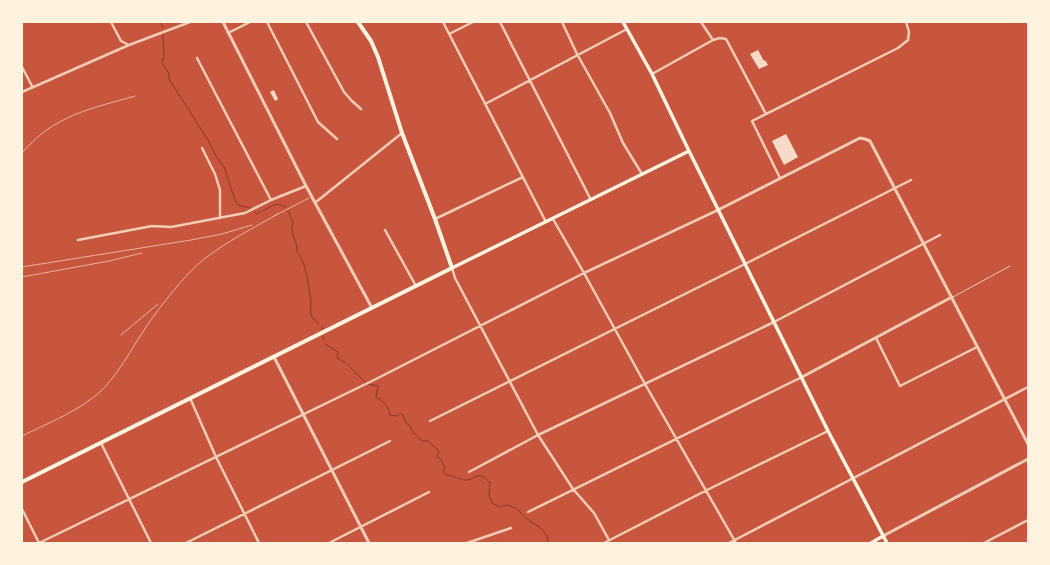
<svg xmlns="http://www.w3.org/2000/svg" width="1050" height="565" font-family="Montserrat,sans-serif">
<rect width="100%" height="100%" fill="#c8553d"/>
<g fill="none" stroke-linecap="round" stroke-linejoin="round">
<path stroke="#8f3625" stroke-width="1" d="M 160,22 L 163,27
M 163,34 L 164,59 L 162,59 L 162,62 L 169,74 L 169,79 L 208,140 L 216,156 L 224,167 L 235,200 L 238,205 L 250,208
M 288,211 L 293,222 C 289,236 298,239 297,252 C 306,260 309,290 311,302 C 311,306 310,311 311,315 C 312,318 317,322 319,324
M 255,212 L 256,214 L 276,204 L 286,207
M 322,327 L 322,329
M 323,336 L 324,340
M 325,344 L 338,352 L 337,358 L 346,363 L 366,383
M 369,384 L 378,386 L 376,397 C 384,401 388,406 390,415 L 397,416 L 400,413 L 402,414 L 406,423 L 410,426 L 413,432 L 422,441 L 428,441 L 439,451 L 437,456 L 442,461 L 443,465 L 445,467 L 443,471 L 445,474 C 448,475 461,479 464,480 C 476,481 477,468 490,483 L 489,495 L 492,503 L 500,507 L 507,505 L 516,508 L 526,518 L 542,529 L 547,536 L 548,543"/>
</g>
<path fill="#f7dbc8" d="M 758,50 L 764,61 L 765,60 L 768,65 L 759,69 L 750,54 Z
M 274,90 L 278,99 L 275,101 L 270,92 Z
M 786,134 L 798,157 L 784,165 L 772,141 Z"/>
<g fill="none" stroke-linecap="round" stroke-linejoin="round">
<path stroke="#f1ccb7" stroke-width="1" d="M 953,297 L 1010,266"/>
<path stroke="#f1ccb7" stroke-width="2.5" d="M 111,22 L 121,41 L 129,45
M 267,22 L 318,122 L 337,139
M 306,22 L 344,92 L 352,101 L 361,109
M 443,22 L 546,222
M 500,22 L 591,200
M 562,22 L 577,54 L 610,113 L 623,143 L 642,174
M 701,22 L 713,40
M 228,33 L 250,22
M 449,34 L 473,22
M 197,58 L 271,200
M 22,67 L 32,86
M 652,74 L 713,40 L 720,38 L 726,39 L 766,114
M 22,92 L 129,45 L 190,22
M 485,104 L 627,29
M 202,148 L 215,174 L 220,190 L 220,218
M 780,178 L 752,121 L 898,48 L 908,40 L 909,32 L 906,22
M 316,202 L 402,133
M 435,219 L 523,177
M 553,219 L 584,273 L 645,384 L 736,543
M 385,230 L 416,286
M 78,240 L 152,226 L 171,227 L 245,213 L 271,200 L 306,186
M 452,268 L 455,278 L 538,435 L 573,489 L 594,513 L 609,540
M 876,338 L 900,386 L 977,347
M 190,398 L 216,457 L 259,543
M 430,421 L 745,264 L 911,180
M 101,443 L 151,543
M 469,472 L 538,435 L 774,322 L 940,235
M 22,509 L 39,543
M 528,512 L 802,377
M 39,543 L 374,380 L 584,273 L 718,210
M 186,543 L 390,441
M 329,543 L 429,492
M 467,543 L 511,528
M 604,543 L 707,490 L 828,431
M 729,543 L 1028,387
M 984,543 L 1028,520"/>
<path stroke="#f1ccb7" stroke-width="3" d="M 223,22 L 306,186 L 372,308
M 718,210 L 860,138 L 865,139 L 870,141 L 1028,444
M 274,357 L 369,543
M 802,377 L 952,297
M 883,536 L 1028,459"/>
<path stroke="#fff3e0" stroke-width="3.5" d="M 623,22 L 652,74 L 689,151 L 828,431 L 887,543
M 452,268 L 689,151
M 871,543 L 883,536"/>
<path stroke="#fff3e0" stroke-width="4" d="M 22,482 L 452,268 L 435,219 L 402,133 L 378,57 L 371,41 L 358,22"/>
<path stroke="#e9b49f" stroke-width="1" d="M 22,153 C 54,115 90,109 135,96
M 274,216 L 309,198
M 22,267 L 191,240 L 222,234 L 252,225
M 22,277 L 109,261 L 142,253
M 121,335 L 158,304
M 22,436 C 48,423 82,410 103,389 C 123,368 136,340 153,317 C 168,297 184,276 203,260 C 226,242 253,228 278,214"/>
</g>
<rect width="1050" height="565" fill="none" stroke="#fff3e0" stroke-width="46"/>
</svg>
